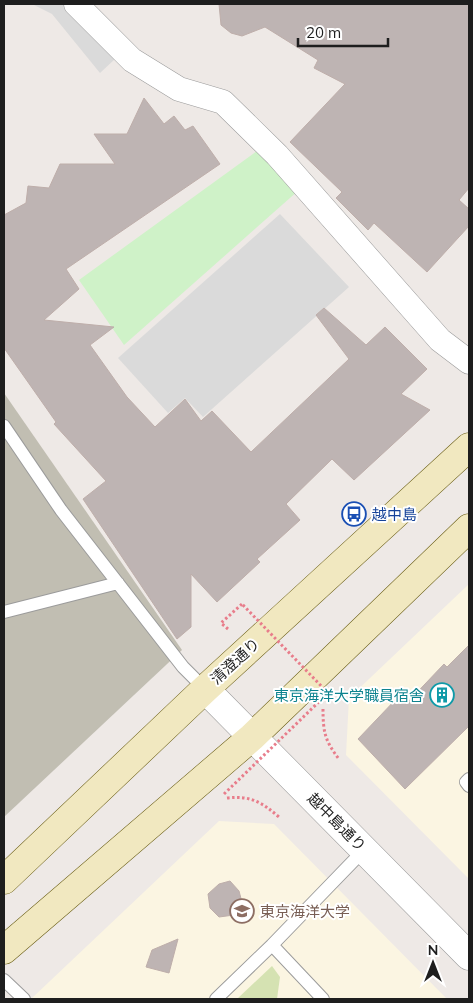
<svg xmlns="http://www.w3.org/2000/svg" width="473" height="1003" font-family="Mulish,'Noto Sans JP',sans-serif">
<rect width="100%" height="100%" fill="#eee9e6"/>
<path fill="#fbf5e2" d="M 469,584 L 469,879 L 346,755 L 349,698 Z
M 219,821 L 274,824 L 447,999 L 31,999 Z"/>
<path fill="#c1beb2" d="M 4,393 L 182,650 L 4,817 Z"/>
<path fill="#d5e2b2" d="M 272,966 L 280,977 L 277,999 L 237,999 Z"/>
<path fill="#cff2c8" d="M 261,148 L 299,190 L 124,345 L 79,280 Z"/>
<path fill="#dadada" d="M 32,4 L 65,4 L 115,59 L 100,73 L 52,14 Z
M 280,214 L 349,287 L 203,417 L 185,398 L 168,413 L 118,358 Z"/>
<path fill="#beb4b3" stroke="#beaeaa" d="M 219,4 L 469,4 L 469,188 L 459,200 L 469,209 L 469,226 L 427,272 L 374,223 L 368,230 L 336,198 L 342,192 L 290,142 L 345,84 L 314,68 L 318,60 L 265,27 L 242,36 L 231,33 L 221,25 Z
M 144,98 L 164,124 L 174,116 L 185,130 L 193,126 L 220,164 L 66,269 L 79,289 L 44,320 L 114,327 L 90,345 L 127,397 L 155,427 L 185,399 L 201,421 L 212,411 L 251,452 L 349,359 L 316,315 L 324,308 L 366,345 L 385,327 L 427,369 L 401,394 L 430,410 L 354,480 L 332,459 L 286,504 L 300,520 L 257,559 L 260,562 L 217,602 L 191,574 L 191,627 L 177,639 L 83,499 L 106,481 L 54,424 L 56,422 L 4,348 L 4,215 L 26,203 L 28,186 L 49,188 L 60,164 L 115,164 L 94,134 L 127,134 Z
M 469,645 L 469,726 L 405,789 L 358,739 L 398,697 L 406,704 L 444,664 L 447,667 Z
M 230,881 L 239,891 L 243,906 L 234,915 L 219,917 L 210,908 L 208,894 L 219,884 Z
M 178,939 L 169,973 L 146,967 L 152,950 Z"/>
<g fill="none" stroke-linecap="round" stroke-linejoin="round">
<g stroke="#9b9b9b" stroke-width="14">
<path id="service" d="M 4,426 L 61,510 L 183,667 L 205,689
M 4,612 L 118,583
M 469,779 L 466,782 L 469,786
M 272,945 L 364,850
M 4,980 L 24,999
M 216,999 L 272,945 L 323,999"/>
</g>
<g stroke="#9b9b9b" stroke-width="25">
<path id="minor" d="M 76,4 L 132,60 L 179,89 L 223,102 L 277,155 L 440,340 L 469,362"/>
</g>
<g stroke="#9b9b9b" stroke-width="29">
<path id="tertiary" d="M 205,689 L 469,956"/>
</g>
<g stroke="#685c13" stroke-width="29">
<path id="secondary" d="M 4,880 L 205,689 L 469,447
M 4,950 L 252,737 L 469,528"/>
</g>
<path stroke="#e87d8b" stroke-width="3" stroke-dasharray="2.5 2.5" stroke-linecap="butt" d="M 228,629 L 221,623 L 242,604
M 323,709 C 323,732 325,741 339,759
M 227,798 C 251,795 263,803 280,818"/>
<use href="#service" stroke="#fff" stroke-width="12"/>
<use href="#minor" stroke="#fff" stroke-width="24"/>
<use href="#tertiary" stroke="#fff" stroke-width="28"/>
<use href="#secondary" stroke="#f1e8c0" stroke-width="28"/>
<path stroke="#e87d8b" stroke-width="3" stroke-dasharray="2.5 2.5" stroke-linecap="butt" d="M 224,794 L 328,693 L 242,604"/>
</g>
<defs>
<g id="bus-ring" transform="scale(1.25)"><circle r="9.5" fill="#fff" stroke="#1a4fb4" stroke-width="1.5"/><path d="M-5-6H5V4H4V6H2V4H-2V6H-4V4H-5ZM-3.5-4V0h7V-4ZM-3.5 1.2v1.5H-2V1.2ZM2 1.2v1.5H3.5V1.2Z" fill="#1a4fb4"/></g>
<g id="building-ring" transform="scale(1.25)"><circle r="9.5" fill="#fff" stroke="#0f9aa8" stroke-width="1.5"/><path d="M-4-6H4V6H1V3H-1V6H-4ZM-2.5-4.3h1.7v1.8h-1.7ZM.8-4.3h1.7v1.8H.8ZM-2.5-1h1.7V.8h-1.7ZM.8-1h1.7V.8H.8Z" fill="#0f9aa8"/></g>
<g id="university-ring" transform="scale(1.25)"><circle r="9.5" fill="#fff" stroke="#8d6e63" stroke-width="1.5"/><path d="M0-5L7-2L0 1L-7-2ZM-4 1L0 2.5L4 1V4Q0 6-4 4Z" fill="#8d6e63"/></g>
</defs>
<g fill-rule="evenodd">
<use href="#bus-ring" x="354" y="514"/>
<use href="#building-ring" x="442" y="695"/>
<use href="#university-ring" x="242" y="911"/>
</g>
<g text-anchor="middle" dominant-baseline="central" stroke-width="4" stroke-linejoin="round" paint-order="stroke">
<g font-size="15" fill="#164399" stroke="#fff" text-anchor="start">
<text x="372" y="514">越中島</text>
</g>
<g font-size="15" fill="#1e1e1e" stroke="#fff">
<text transform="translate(235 661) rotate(-42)">清澄通り</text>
<text transform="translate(337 822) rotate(45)">越中島通り</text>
</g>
<g font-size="15" fill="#0d838f" stroke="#fff" text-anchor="end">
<text x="424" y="695">東京海洋大学職員宿舎</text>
</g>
<g font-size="15" fill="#785e54" stroke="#fff" text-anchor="start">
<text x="260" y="911">東京海洋大学</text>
</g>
</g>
<rect width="473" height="1003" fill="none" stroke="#1e1e1e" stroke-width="10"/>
<g transform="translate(433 963)" stroke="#ffffff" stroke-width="4" paint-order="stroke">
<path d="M0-4L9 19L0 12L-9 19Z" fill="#1e1e1e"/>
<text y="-8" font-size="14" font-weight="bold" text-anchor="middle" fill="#1e1e1e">N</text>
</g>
<path d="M298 38v8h90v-8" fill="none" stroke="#1e1e1e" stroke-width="2.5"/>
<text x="306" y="38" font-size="15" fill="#1e1e1e" stroke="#ffffff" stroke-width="4" paint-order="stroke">20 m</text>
</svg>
